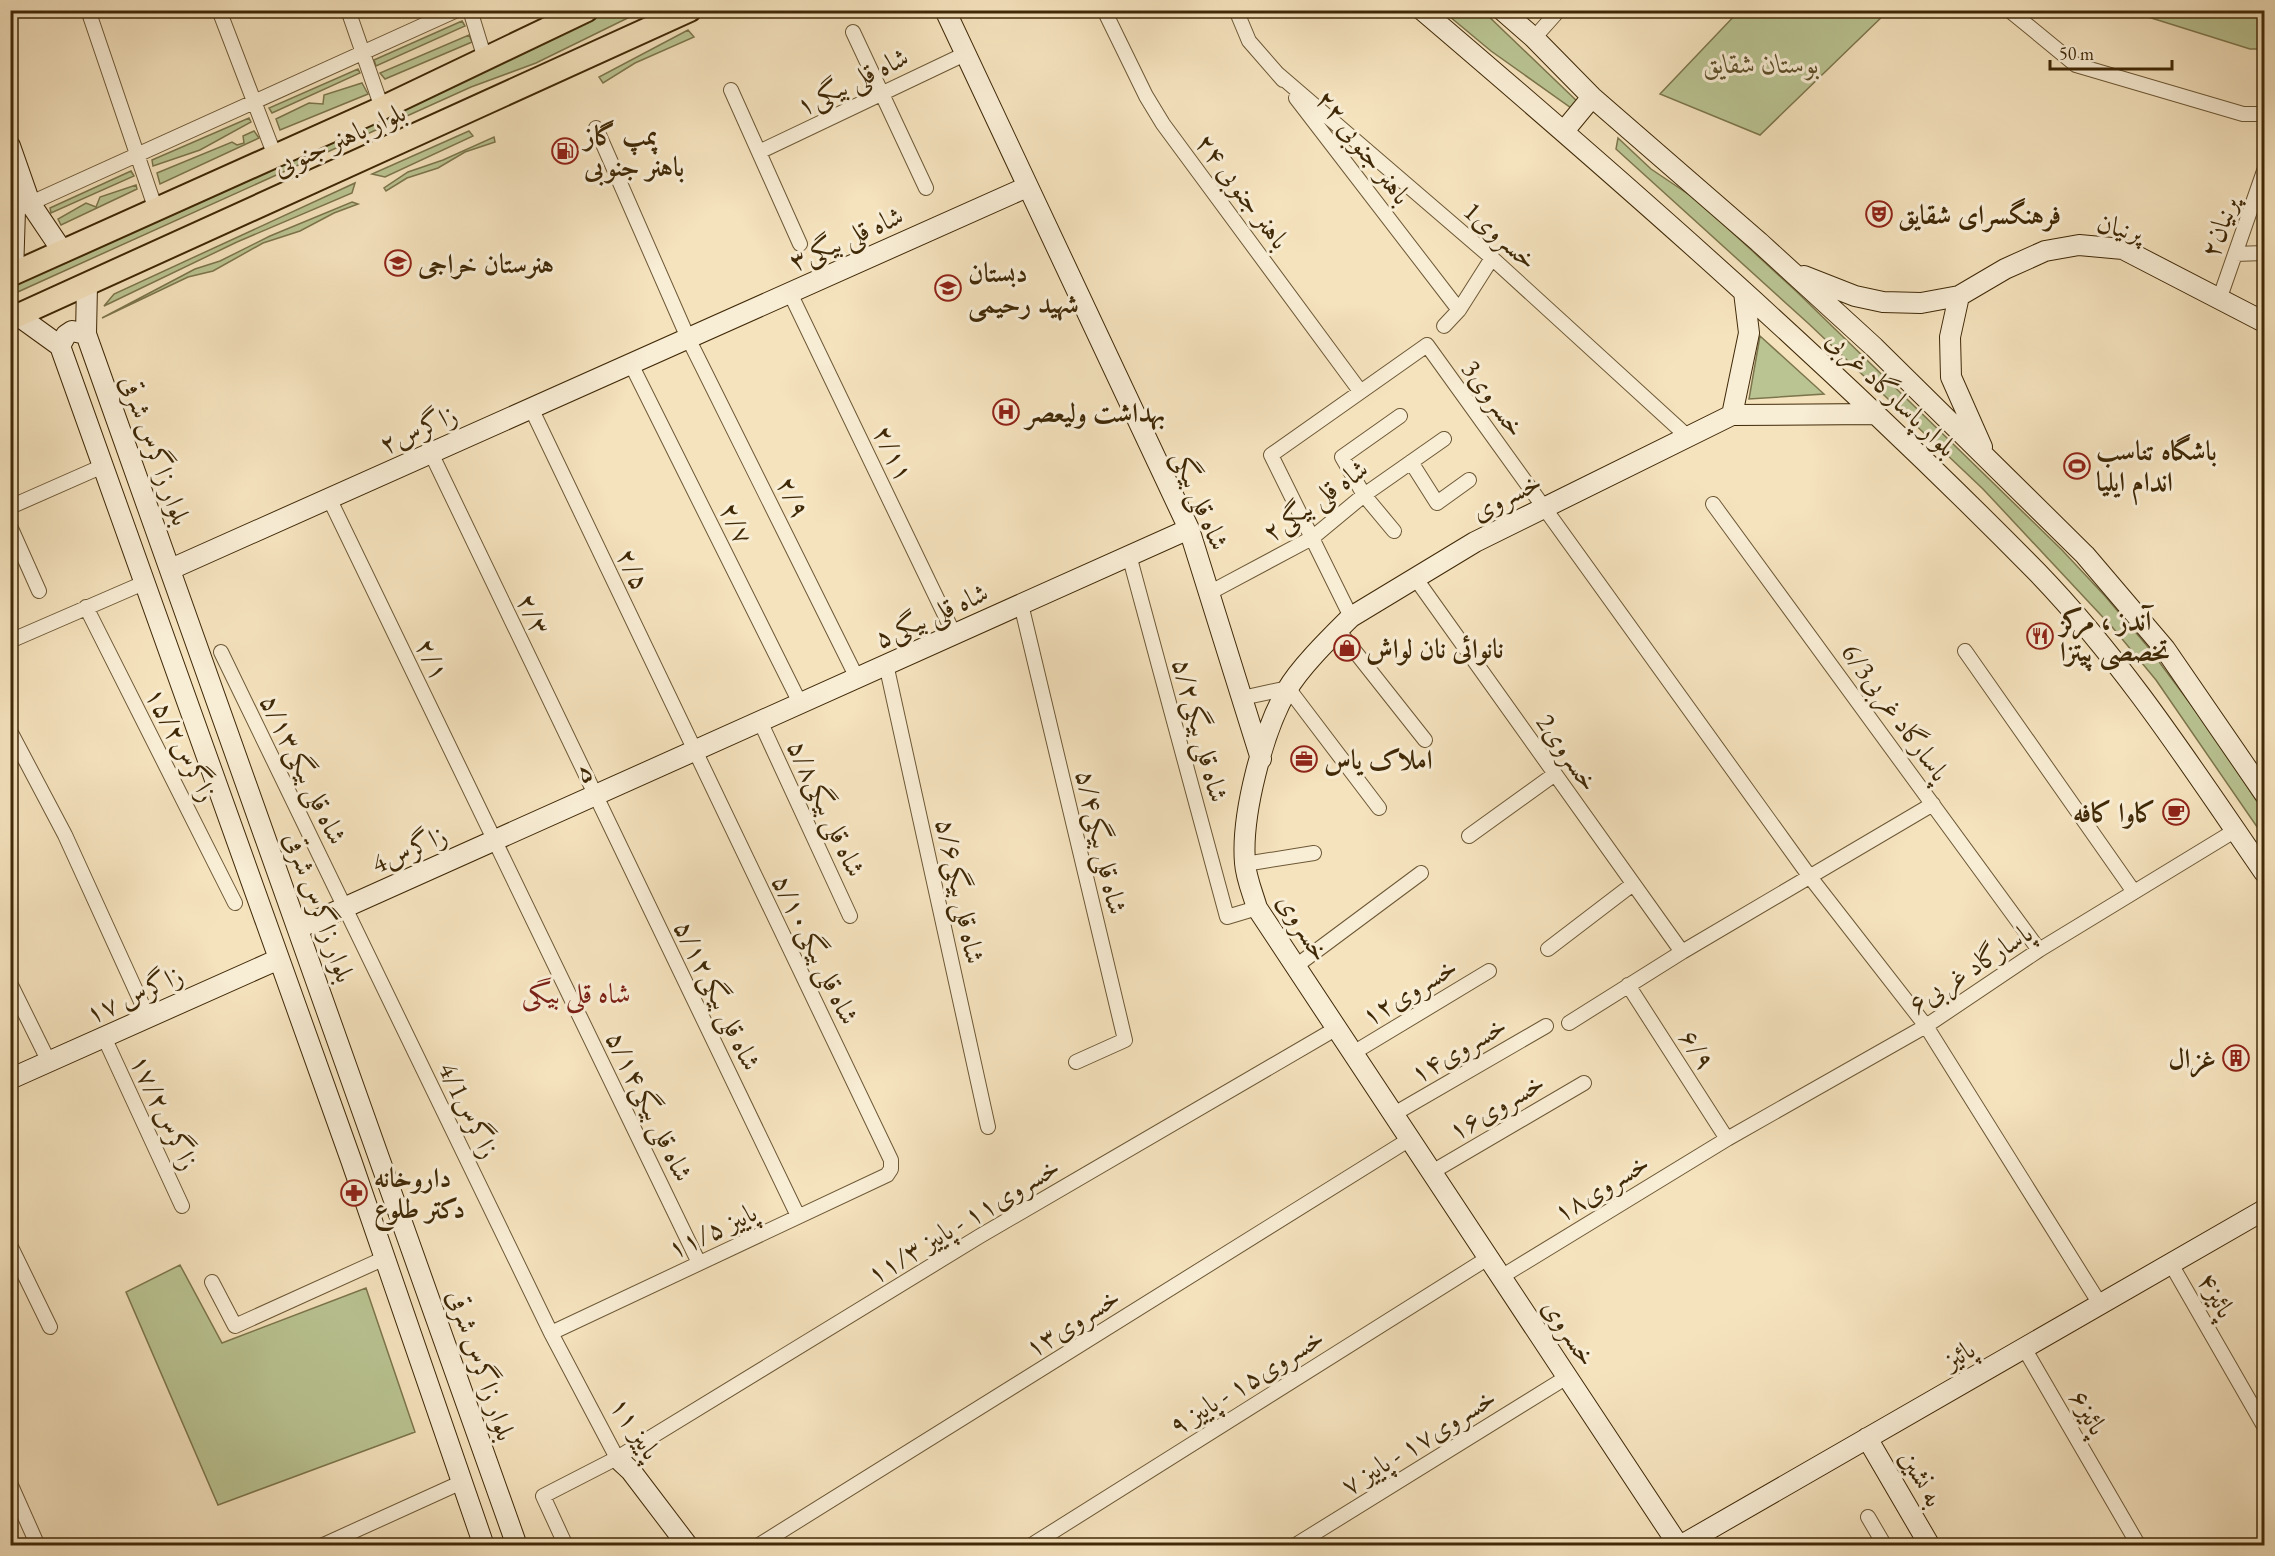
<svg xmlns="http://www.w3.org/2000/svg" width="2275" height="1556" font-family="'EB Garamond',Amiri,serif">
<rect width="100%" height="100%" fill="#f5e3be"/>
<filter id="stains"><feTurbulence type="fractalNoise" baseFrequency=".00333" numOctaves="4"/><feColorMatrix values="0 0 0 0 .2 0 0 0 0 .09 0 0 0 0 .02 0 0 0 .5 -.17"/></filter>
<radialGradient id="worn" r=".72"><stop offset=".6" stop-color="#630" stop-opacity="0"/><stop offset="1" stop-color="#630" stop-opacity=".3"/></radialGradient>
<path fill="#bac493" stroke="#7d764d" stroke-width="1.5" d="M 605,11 L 642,11 L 536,63 L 471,87 L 11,295 L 10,280 Z
M 1443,11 L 1483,11 L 1580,104 L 1574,110 L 1491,51 Z
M 1739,11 L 1739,10 L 1888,11 L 1760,135 L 1660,94 Z
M 2129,11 L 2264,11 L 2264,49 L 2250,49 Z
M 462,21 L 465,26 L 376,66 L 374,60 Z
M 688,30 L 694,37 L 635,63 L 603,83 L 599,77 Z
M 469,35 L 472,42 L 385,79 L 380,73 Z
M 358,69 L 360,73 L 272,113 L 269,108 Z
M 362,83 L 368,94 L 280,130 L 276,119 L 309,103 L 323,104 L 324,95 Z
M 249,118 L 251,122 L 200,150 L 153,166 L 152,160 Z
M 254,131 L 259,138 L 160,184 L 157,173 L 232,142 L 237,145 L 244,143 L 243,136 Z
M 469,131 L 473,136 L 385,177 L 372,174 Z
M 494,137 L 495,142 L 465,152 L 438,168 L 407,178 L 386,191 L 384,188 L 408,172 L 443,160 Z
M 1618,138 L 1651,169 L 1697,200 L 1797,292 L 2062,550 L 2105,596 L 2148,647 L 2210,730 L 2264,812 L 2264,837 L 2156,680 L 2113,628 L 1983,489 L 1809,324 L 1616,149 Z
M 131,171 L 134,176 L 51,213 L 50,208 Z
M 355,183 L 352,193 L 237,242 L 104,306 L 114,294 Z
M 136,185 L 137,189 L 61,225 L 58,219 L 86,203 L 96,207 L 100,197 Z
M 352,202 L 358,204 L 334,213 L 300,231 L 263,243 L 213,271 L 188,277 L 102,318 L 195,269 L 220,261 L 270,236 Z
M 1760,336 L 1824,394 L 1749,399 Z
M 180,1265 L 222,1343 L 366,1288 L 415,1432 L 218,1505 L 126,1292 Z"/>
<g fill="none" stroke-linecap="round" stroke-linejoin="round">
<g stroke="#6d5835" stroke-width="16">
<path id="street" d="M 88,10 L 156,210
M 219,10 L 275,156
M 348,10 L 382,108
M 470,10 L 485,59
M 1104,10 L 1146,96 L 1163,124 L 1360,391
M 1236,10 L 1249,41 L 1283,80
M 2009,10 L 2076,65 L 2243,114 L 2264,114
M 853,32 L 926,188
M 1534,38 L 1559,10
M 1278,74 L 1492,258 L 1688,437
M 731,90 L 800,244
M 1296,98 L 1459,310
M 596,128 L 688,338 L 857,678
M 759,152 L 965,54
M 22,207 L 457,10
M 2235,254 L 2264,253
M 790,293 L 954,634
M 2219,300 L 2264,171
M 1444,326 L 1459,310 L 1492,258
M 631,364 L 800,703
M 531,408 L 891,1160 L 891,1169 L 887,1175 L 551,1333
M 431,453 L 798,1216
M 1411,462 L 1437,503 L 1469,480
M 329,498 L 699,1263
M 1713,504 L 2039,950
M 10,507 L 103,466
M 10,526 L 39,591
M 1394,531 L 1364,495 L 1342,457 L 1400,416
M 1129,555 L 1227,917 L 1257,908
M 1416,579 L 1682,952
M 1209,593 L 1312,538 L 1364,495 L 1444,439
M 1021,604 L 1125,1040 L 1076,1062
M 86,607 L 235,903
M 1351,617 L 1271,455 L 1427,345 L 1810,877 L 1926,1026 L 2100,1304
M 1338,630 L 1425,740
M 10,641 L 146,582
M 1965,651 L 2134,892
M 221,652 L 551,1333 L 617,1458
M 886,664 L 988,1127
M 1242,698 L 1288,688 L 1379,808
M 760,721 L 850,916
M 10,731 L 65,835 L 148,1017
M 1469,836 L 1555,774
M 1245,864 L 1314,853
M 1548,949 L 1633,884
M 1296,966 L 1421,873
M 10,983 L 49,1062
M 1628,985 L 1727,1139
M 1569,1023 L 1682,952 L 1933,804
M 104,1037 L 182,1206
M 1353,1053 L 1489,971
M 1394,1114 L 1546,1026
M 1432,1172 L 1584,1083
M 10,1245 L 50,1327
M 2171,1264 L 2264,1426
M 1501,1277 L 1727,1139 L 1926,1026 L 2039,950 L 2236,830
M 212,1282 L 235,1326 L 385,1258
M 2024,1348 L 2139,1546
M 10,1483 L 38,1546
M 1868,1517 L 1885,1546
M 759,1545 L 1410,1139
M 321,1546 L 462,1482
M 566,1546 L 543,1496 L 617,1458 L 980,1236 L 1337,1028
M 1030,1546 L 1488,1258
M 1294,1546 L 1567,1377"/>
</g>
<g stroke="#402907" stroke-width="22">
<path id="secondary" d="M 945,10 L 1189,529 L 1261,759
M 1422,10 C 1633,190 1842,374 2037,572 C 2124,662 2193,769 2264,872
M 1502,10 L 1534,38 L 1592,97 L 1759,242 L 1874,347 L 2085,555 L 2165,649 L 2264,793
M 1564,131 L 1592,97
M 10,146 L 30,203 L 63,252
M 10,198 L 15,210 L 13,274
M 1804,276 L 1855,296 L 1883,302 L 1921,303 L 1959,296 L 2005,269 L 2045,251 L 2079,245 L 2123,249 L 2264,322
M 87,285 L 86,334 L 517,1546
M 1959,296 L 1950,337 L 1951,377 L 1982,447
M 17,315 L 60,346 L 351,1160 L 484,1546
M 60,346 L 66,335 L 72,331 L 86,334
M 1732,415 L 1749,333 L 1744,292
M 171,569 L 1027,187
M 299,928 L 1189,529
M 10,1079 L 279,959
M 1867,1438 L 1930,1546
M 617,1458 L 631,1471 L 688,1546
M 1679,1546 L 1257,908 C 1253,894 1246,878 1245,863 C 1241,815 1263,731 1287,690 C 1300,667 1332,636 1351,617 L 1475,542 L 1732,415 L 1876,414
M 1680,1546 L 2264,1210"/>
</g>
<g stroke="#402907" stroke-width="26">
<path id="primary" d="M 10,275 L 382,108 L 587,10
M 10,319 L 690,10"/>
</g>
<use href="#street" stroke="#f8edd5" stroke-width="14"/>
<use href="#secondary" stroke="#f8edd5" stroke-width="20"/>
<use href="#primary" stroke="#f5e3be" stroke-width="22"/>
</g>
<defs>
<g id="fuel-ring" transform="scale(1.35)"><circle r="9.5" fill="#f8edd5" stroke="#8f2418" stroke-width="1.5"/><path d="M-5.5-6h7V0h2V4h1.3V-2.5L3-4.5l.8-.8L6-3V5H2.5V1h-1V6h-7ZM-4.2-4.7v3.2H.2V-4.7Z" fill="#8f2418"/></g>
<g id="theatre-ring" transform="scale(1.35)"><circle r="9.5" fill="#f8edd5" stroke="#8f2418" stroke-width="1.5"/><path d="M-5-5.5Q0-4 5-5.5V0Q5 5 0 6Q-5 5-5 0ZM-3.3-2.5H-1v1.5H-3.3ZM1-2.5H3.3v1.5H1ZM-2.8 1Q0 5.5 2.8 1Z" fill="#8f2418"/></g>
<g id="school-ring" transform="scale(1.35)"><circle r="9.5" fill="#f8edd5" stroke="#8f2418" stroke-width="1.5"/><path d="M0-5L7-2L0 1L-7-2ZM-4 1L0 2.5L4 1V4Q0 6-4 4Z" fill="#8f2418"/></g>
<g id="hospital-ring" transform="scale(1.35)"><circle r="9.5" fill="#f8edd5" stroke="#8f2418" stroke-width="1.5"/><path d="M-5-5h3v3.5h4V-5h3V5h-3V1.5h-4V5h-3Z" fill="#8f2418"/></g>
<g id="stadium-ring" transform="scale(1.35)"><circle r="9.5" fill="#f8edd5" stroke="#8f2418" stroke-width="1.5"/><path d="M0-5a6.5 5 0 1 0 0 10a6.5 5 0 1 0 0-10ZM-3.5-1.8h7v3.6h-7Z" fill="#8f2418"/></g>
<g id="restaurant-ring" transform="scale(1.35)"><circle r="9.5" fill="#f8edd5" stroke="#8f2418" stroke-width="1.5"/><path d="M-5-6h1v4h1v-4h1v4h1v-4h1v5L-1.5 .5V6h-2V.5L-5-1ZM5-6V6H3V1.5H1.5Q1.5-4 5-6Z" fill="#8f2418"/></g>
<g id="shop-ring" transform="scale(1.35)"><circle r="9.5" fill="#f8edd5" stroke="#8f2418" stroke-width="1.5"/><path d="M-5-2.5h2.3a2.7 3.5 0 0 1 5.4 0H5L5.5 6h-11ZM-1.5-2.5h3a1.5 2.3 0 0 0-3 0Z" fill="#8f2418"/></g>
<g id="office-ring" transform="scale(1.35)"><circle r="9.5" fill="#f8edd5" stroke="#8f2418" stroke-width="1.5"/><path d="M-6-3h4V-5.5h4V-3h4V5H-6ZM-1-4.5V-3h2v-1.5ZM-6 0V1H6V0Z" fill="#8f2418"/></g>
<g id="cafe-ring" transform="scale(1.35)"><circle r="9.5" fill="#f8edd5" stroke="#8f2418" stroke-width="1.5"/><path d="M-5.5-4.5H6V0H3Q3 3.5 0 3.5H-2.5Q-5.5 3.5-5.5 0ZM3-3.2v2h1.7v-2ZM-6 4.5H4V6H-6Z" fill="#8f2418"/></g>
<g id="building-ring" transform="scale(1.35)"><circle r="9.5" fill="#f8edd5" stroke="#8f2418" stroke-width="1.5"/><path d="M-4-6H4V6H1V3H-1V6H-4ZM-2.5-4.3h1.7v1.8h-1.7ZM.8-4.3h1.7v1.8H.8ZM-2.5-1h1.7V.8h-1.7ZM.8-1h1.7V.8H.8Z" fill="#8f2418"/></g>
<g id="pharmacy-ring" transform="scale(1.35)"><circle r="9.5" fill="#f8edd5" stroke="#8f2418" stroke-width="1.5"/><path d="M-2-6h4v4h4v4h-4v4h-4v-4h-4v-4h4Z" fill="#8f2418"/></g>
</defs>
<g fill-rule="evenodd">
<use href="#fuel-ring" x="565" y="151"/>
<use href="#theatre-ring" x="1879" y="214"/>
<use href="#school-ring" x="398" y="263"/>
<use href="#school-ring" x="948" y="288"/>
<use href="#hospital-ring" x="1006" y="412"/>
<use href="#stadium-ring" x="2077" y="466"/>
<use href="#restaurant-ring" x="2040" y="636"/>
<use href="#shop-ring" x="1347" y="648"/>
<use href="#office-ring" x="1304" y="759"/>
<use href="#cafe-ring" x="2176" y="812"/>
<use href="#building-ring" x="2236" y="1058"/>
<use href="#pharmacy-ring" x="354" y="1193"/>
</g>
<g text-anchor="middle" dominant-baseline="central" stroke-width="6" stroke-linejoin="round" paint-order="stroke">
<g font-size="27" font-style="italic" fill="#5e502a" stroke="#f8edd5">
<text x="1761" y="63">بوستان شقایق</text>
</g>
<g font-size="27" fill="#402907" stroke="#f8edd5">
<text transform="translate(852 81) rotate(-26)">شاه قلی بیگی۱</text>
<text transform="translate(339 139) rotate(-24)">بلوار باهنر جنوبی</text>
<text transform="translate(1364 147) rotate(52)">۲۲ باهنر جنوبی</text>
<text transform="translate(1243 191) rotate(53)">۲۴ باهنر جنوبی</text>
<text transform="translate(2120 227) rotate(13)">پرنیان</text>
<text transform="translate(2219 227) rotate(-70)">پرنیان۲</text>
<text transform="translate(1501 235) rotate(41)">خسروى1</text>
<text transform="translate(846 238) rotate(-24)">شاه قلی بیگی۳</text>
<text transform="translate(1892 393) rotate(44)">بلوار پاسارگاد غربی</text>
<text transform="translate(1494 398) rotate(54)">3خسروى</text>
<text transform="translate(418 429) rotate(-24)">زاگرس۲</text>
<text transform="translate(156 450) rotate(70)">بلوار زاگرس شرقی</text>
<text transform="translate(894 453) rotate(64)">۲/۱۱</text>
<text transform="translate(1506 496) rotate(-27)">خسروى</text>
<text transform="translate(794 497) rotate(64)">۲/۹</text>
<text transform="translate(1201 500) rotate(67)">شاه قلی بیگی</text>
<text transform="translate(1315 500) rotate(-35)">شاه قلی بیگی۲</text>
<text transform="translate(737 523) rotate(64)">۲/۷</text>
<text transform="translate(634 569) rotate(64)">۲/۵</text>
<text transform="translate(534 614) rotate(64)">۲/۳</text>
<text transform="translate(931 615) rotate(-24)">شاه قلی بیگی۵</text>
<text transform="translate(433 659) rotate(64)">۲/۱</text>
<text transform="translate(1896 712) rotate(54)">پاسارگاد غربی6/3</text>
<text transform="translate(1201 730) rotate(75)">شاه قلی بیگی۵/۲</text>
<text transform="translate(182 744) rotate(63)">زاگرس۱۵/۲</text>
<text transform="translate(1568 752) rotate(55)">خسروى2</text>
<text transform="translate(304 769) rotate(64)">شاه قلی بیگی۵/۱۳</text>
<text transform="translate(584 771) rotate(-24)">۵</text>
<text transform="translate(827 808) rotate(65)">شاه قلی بیگی۵/۸</text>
<text transform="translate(1102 842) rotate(77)">شاه قلی بیگی۵/۴</text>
<text transform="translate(409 849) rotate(-24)">زاگرس4</text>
<text transform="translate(961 891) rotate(78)">شاه قلی بیگی۵/۶</text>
<text transform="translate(320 907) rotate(70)">بلوار زاگرس شرقی</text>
<text transform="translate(1304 927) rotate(58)">خسروى</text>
<text transform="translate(816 949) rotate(64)">شاه قلی بیگی۵/۱۰</text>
<text transform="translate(1970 968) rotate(-33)">پاسارگاد غربی۶</text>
<text transform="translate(1409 991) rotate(-31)">خسروى۱۲</text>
<text transform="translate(134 994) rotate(-24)">زاگرس ۱۷</text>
<text transform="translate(718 995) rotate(64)">شاه قلی بیگی۵/۱۲</text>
<text transform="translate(1458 1049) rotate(-30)">خسروى۱۴</text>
<text transform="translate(1698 1049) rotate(57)">۶/۹</text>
<text transform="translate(650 1106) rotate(64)">شاه قلی بیگی۵/۱۴</text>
<text transform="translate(1496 1106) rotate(-30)">خسروى۱۶</text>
<text transform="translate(469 1110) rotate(64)">4/1زاگرس</text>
<text transform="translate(165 1112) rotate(65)">زاگرس۱۷/۲</text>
<text transform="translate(1601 1187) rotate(-31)">خسروى۱۸</text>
<text transform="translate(963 1220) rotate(-31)">خسروى۱۱ - پاییز ۱۱/۳</text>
<text transform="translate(712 1230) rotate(-25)">پاییز ۱۱/۵</text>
<text transform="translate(2217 1295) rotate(60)">پائیز۴</text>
<text transform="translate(1072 1322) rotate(-32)">خسروى۱۳</text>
<text transform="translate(1570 1332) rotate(56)">خسروى</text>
<text transform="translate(1959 1354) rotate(-30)">پائیز</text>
<text transform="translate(482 1365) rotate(71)">بلوار زاگرس شرقی</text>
<text transform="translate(1246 1381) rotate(-32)">خسروى۱۵ - پاییز ۹</text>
<text transform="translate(2089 1412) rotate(60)">پائیز۶</text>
<text transform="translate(636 1428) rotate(57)">پاییز ۱۱</text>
<text transform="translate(1418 1441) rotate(-32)">خسروى۱۷ - پاییز ۷</text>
<text transform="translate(1922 1478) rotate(60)">به نشین</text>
</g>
<g font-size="27" font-weight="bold" fill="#402907" stroke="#f8edd5" text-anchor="start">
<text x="584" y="135">پمپ گاز<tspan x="584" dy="31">باهنر جنوبی</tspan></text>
<text x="1898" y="214">فرهنگسرای شقایق</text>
<text x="418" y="263">هنرستان خراجی</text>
<text x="968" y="272">دبستان<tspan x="968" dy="31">شهید رحیمی</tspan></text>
<text x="1026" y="412">بهداشت ولیعصر</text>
<text x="2096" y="450">باشگاه تناسب<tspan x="2096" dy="31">اندام ایلیا</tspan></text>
<text x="2060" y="620">آندز ، مرکز<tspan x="2060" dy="31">تخصصی پیتزا</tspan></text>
<text x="1366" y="648">نانوائی نان لواش</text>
<text x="1324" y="759">املاک یاس</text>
<text x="2156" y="812" text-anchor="end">کاوا کافه</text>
<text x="2216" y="1058" text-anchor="end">غزال</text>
<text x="374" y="1177">داروخانه<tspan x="374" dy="31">دکتر طلوع</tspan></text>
</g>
<g font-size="28" fill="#7a1f14" stroke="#f8edd5">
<text x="576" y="993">شاه قلی بیگی</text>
</g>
</g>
<rect width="2275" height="1556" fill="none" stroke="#f5e3be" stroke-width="36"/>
<rect x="12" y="12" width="2251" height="1532" fill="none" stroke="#402907" stroke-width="3"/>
<rect x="18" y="18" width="2239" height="1520" fill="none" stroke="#402907" stroke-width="1.5"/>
<path d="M2050 60v9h122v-9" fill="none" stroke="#402907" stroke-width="3"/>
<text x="2059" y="60" font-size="18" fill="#402907" stroke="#f8edd5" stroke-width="4.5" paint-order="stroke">50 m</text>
<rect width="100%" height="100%" filter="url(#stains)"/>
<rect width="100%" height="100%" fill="url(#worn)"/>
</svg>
